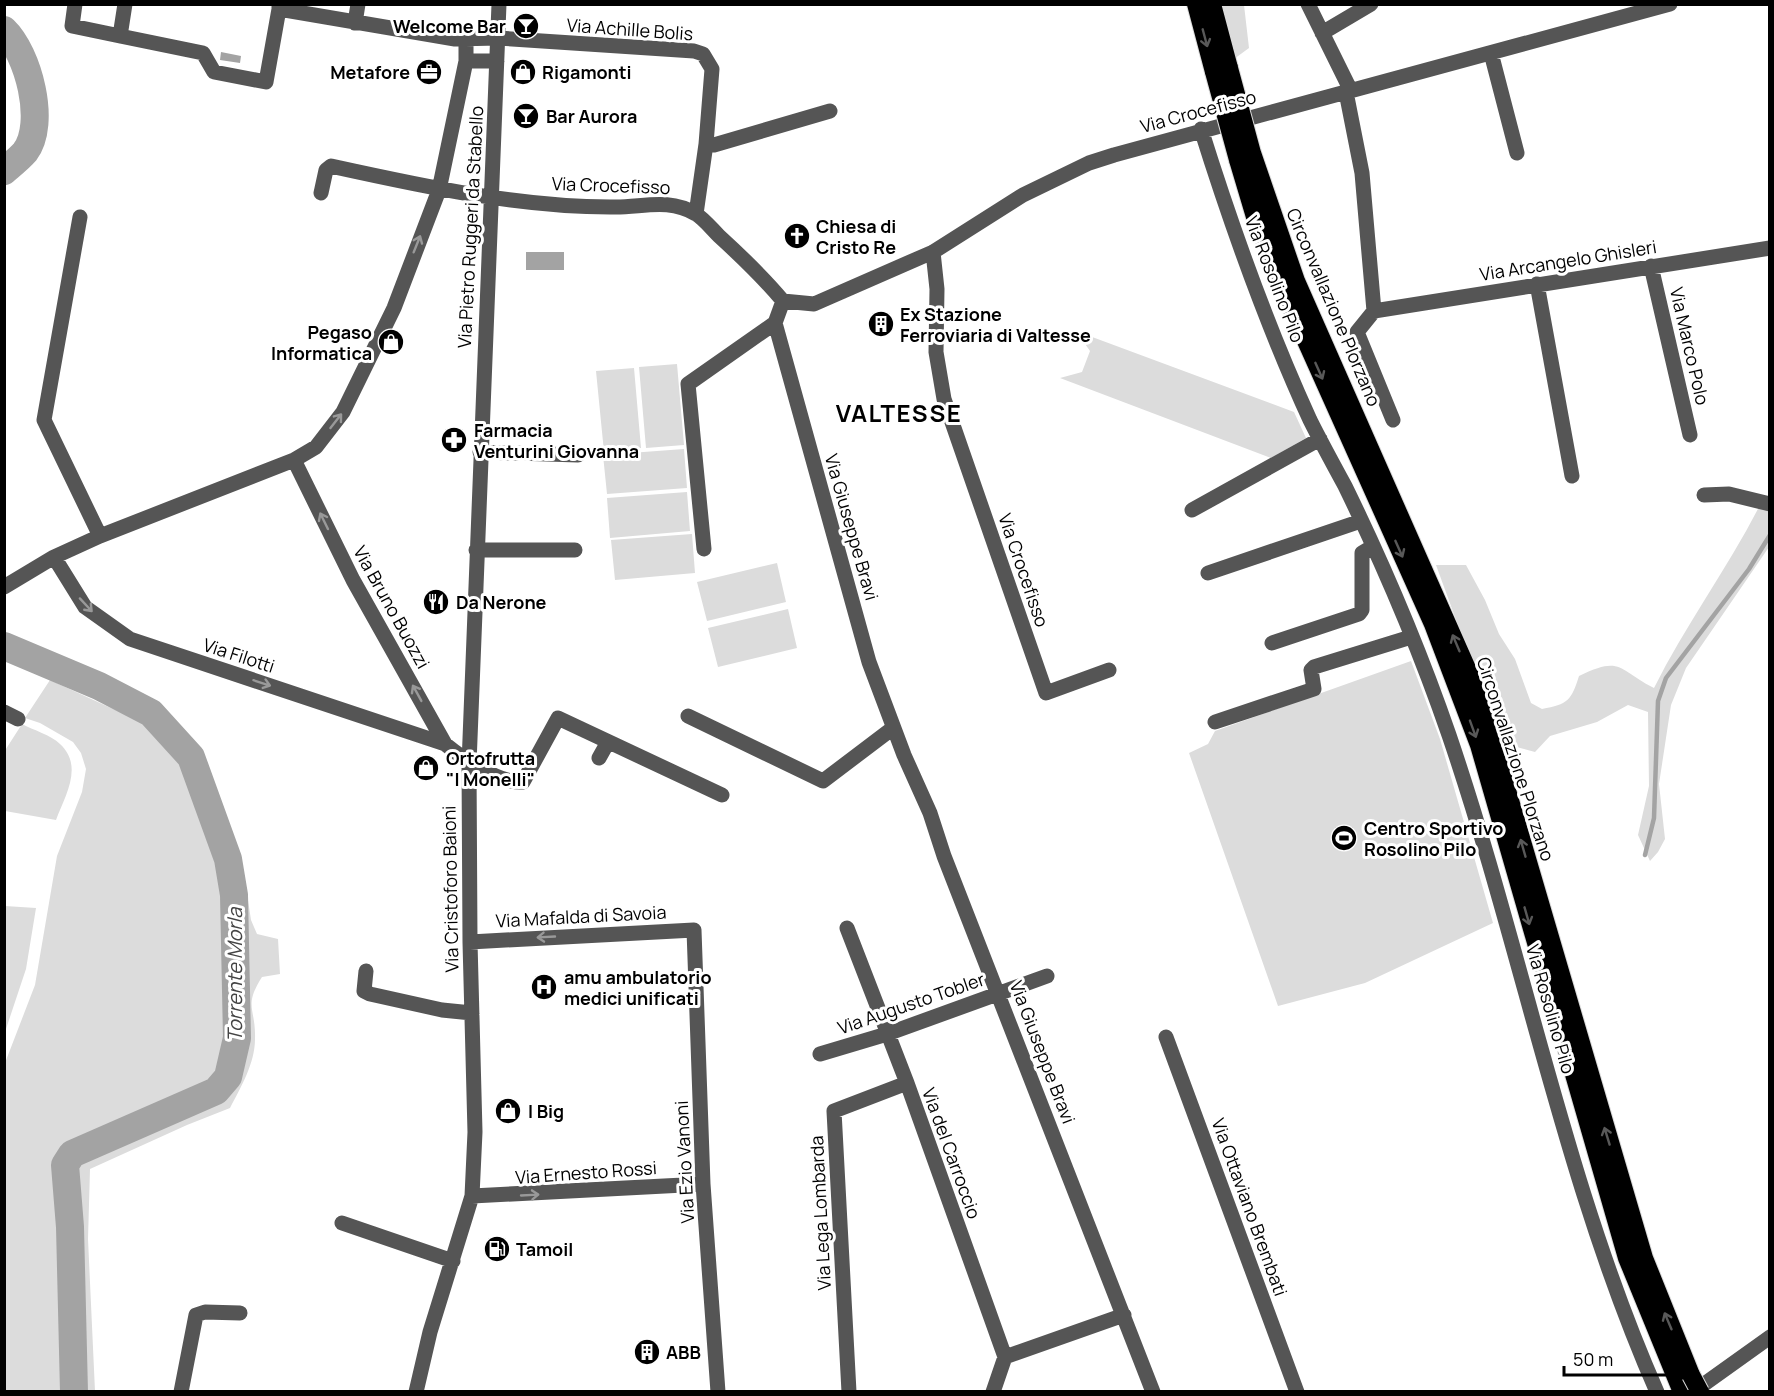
<svg xmlns="http://www.w3.org/2000/svg" width="1774" height="1396" font-family="Manrope,sans-serif">
<rect width="100%" height="100%" fill="#fff"/>
<path fill="#dcdcdc" d="M 1221,5 L 1244,5 L 1249,48 L 1234,59 Z
M 1076,331 L 1294,412 L 1306,438 L 1271,458 L 1060,378 L 1082,372 L 1090,351 Z
M 677,364 L 684,445 L 646,448 L 639,367 Z
M 634,368 L 641,448 L 604,452 L 596,371 Z
M 684,449 L 687,488 L 607,494 L 603,455 Z
M 687,492 L 690,531 L 610,538 L 607,498 Z
M 1759,507 L 1769,509 L 1769,547 L 1686,668 L 1671,705 L 1659,784 L 1665,839 L 1658,852 L 1650,861 L 1638,835 L 1649,786 L 1648,712 L 1628,705 L 1597,722 L 1550,736 L 1535,752 L 1501,743 L 1436,565 L 1466,565 L 1485,600 L 1499,634 L 1515,659 L 1531,703 L 1542,709 C 1568,704 1571,701 1579,676 C 1622,655 1618,670 1654,688 C 1685,626 1727,569 1759,507 Z
M 692,534 L 695,573 L 615,580 L 611,540 Z
M 777,563 L 786,602 L 707,621 L 697,582 Z
M 788,609 L 797,648 L 718,667 L 708,628 Z
M 1411,661 L 1440,739 L 1493,923 L 1365,983 L 1278,1006 L 1189,753 L 1208,744 L 1215,731 Z
M 50,680 L 150,726 L 184,766 L 198,794 L 211,834 L 224,812 L 244,874 L 251,920 L 257,934 L 278,939 L 280,974 L 262,977 C 243,1007 256,1008 255,1039 C 255,1063 241,1087 230,1108 L 187,1125 L 90,1169 L 88,1239 L 95,1391 L 5,1391 L 5,1063 L 35,985 L 57,856 L 82,792 L 86,769 L 81,753 L 73,742 L 40,723 L 25,718 Z
M 22,724 C 33,730 51,735 60,744 C 84,766 65,796 56,820 L 5,811 L 4,752 Z
M 5,906 L 36,908 L 26,969 L 5,1032 Z"/>
<path fill="#a3a3a3" d="M 221,52 L 241,56 L 240,63 L 220,60 Z
M 526,252 L 564,252 L 564,270 L 526,270 Z"/>
<g fill="none" stroke-linecap="round" stroke-linejoin="round">
<path stroke="#a3a3a3" stroke-width="4.5" d="M 1645,855 L 1654,818 L 1658,701 L 1666,678 L 1749,569 L 1770,535"/>
<path stroke="#a3a3a3" stroke-width="28" d="M 4,30 C 28,53 47,123 25,152 C 19,159 11,165 4,171
M 4,646 L 99,686 L 151,713 L 191,757 L 228,859 L 234,895 L 237,1038 L 228,1077 L 216,1091 L 72,1154 L 65,1165 L 70,1227 L 74,1392"/>
<g stroke="#dbdbdb" stroke-width="20">
<path id="highway" d="M 1196,4 L 1214,72
M 1212,4 L 1229,68
M 1252,153 L 1296,281 L 1472,680 L 1492,739 L 1644,1258 L 1691,1375
M 1238,160 L 1255,217 L 1285,294 L 1433,624 L 1479,745 L 1627,1258 L 1682,1392"/>
</g>
<path stroke="#555" stroke-width="15" d="M 75,4 L 72,26 L 120,36 L 125,4
M 279,4 L 279,9 L 455,39 L 498,38 L 694,51 L 703,54 L 712,69 L 706,144 L 696,214
M 1308,4 L 1351,91
M 355,23 L 358,4
M 1322,33 L 1371,4
M 120,36 L 203,53 L 214,72 L 266,82 L 279,9
M 1491,53 L 1517,153
M 466,61 L 497,61
M 1346,92 L 1362,173 L 1374,311
M 1201,129 C 1232,228 1267,326 1310,420 C 1321,442 1333,464 1345,486 C 1384,566 1420,651 1449,735 C 1523,952 1564,1181 1657,1392
M 706,144 L 714,145 L 830,111
M 321,193 L 326,170 L 331,166 C 422,186 522,208 616,207 C 644,207 669,198 696,214 C 704,219 712,229 719,236 C 742,257 763,277 783,301 L 814,304 L 933,252 L 1023,195 L 1089,163 L 1114,155 L 1670,4
M 80,217 L 44,420 L 100,536
M 933,252 L 937,289 L 936,352 L 944,399 L 1046,693 L 1109,670
M 1651,266 L 1690,435
M 1537,284 L 1572,476
M 783,301 L 775,323 L 869,662 L 904,755 L 930,813 L 944,856 L 1153,1392
M 1393,420 L 1357,332 L 1374,311 L 1770,248
M 480,452 L 578,455
M 294,460 L 353,580 L 445,744 C 462,758 500,784 523,782 L 558,718 L 722,795
M 1704,495 L 1729,494 L 1770,504
M 1192,510 L 1320,439
M 704,549 L 688,384 L 775,323
M 476,550 L 575,550
M 54,557 L 85,607 L 130,639 L 445,744
M 1208,573 L 1361,521
M 4,587 L 54,557 L 100,536 L 294,460 L 316,447 L 343,412 L 394,308 L 439,190 L 466,61 L 466,40
M 1272,643 L 1359,614 L 1362,610 L 1362,553 L 1372,547
M 4,712 L 18,719
M 688,716 L 823,781 L 893,728
M 1215,722 L 1314,689 L 1311,670 L 1314,667 L 1411,637
M 599,758 L 608,742
M 847,928 L 907,1083 L 1005,1357 L 993,1392
M 470,942 L 694,930 L 703,1184 L 718,1392
M 366,971 L 364,991 L 370,994 L 442,1010 L 472,1013
M 1166,1037 L 1297,1392
M 820,1054 L 887,1034 L 1047,976
M 472,1196 L 703,1184
M 342,1223 L 453,1261
M 1005,1357 L 1124,1315
M 181,1392 L 196,1315 L 205,1312 L 240,1313
M 416,1392 L 430,1332 L 472,1196 L 475,1132 L 470,942 L 469,764 L 499,4
M 849,1392 L 834,1111 L 907,1083
M 1693,1392 L 1770,1337"/>
<use href="#highway" stroke="#000" stroke-width="18"/>
<g stroke="#dbdbdb" stroke-width="20" stroke-linecap="butt">
<path id="highway-bridge" d="M 1229,68 L 1252,153
M 1214,72 L 1238,160
M 1691,1375 L 1700,1392"/>
</g>
<use href="#highway-bridge" stroke="#000" stroke-width="18"/>
</g>
<defs><path id="oneway-shaft" d="M-6 0H5M1.5-3L5.5 0L1.5 3" fill="none" stroke-width="1.6" stroke-linecap="round" stroke-linejoin="round" transform="scale(1.5)"/></defs>
<g stroke="#595959">
<use href="#oneway-shaft" transform="translate(1205 38) rotate(75)"/>
<use href="#oneway-shaft" transform="translate(1319 371) rotate(66)"/>
<use href="#oneway-shaft" transform="translate(1399 549) rotate(66)"/>
<use href="#oneway-shaft" transform="translate(1456 643) rotate(-113)"/>
<use href="#oneway-shaft" transform="translate(1473 729) rotate(70)"/>
<use href="#oneway-shaft" transform="translate(1523 848) rotate(-106)"/>
<use href="#oneway-shaft" transform="translate(1527 916) rotate(74)"/>
<use href="#oneway-shaft" transform="translate(1607 1136) rotate(-107)"/>
<use href="#oneway-shaft" transform="translate(1668 1321) rotate(-113)"/>
</g>
<g stroke="#999">
<use href="#oneway-shaft" transform="translate(417 244) rotate(-68)"/>
<use href="#oneway-shaft" transform="translate(336 421) rotate(-52)"/>
<use href="#oneway-shaft" transform="translate(324 521) rotate(-116)"/>
<use href="#oneway-shaft" transform="translate(86 605) rotate(47)"/>
<use href="#oneway-shaft" transform="translate(262 683) rotate(18)"/>
<use href="#oneway-shaft" transform="translate(417 693) rotate(-119)"/>
<use href="#oneway-shaft" transform="translate(546 937) rotate(177)"/>
<use href="#oneway-shaft" transform="translate(530 1195) rotate(-3)"/>
</g>
<defs>
<g id="bar-disc" transform="scale(1.35)"><circle r="9.5" fill="#000" stroke="#fff"/><path d="M-6-5H6L.8 .8V4.5H3.5V6h-7V4.5H-.8V.8Z" fill="#fff"/></g>
<g id="office-disc" transform="scale(1.35)"><circle r="9.5" fill="#000" stroke="#fff"/><path d="M-6-3h4V-5.5h4V-3h4V5H-6ZM-1-4.5V-3h2v-1.5ZM-6 0V1H6V0Z" fill="#fff"/></g>
<g id="shop-disc" transform="scale(1.35)"><circle r="9.5" fill="#000" stroke="#fff"/><path d="M-5-2.5h2.3a2.7 3.5 0 0 1 5.4 0H5L5.5 6h-11ZM-1.5-2.5h3a1.5 2.3 0 0 0-3 0Z" fill="#fff"/></g>
<g id="church-disc" transform="scale(1.35)"><circle r="9.5" fill="#000" stroke="#fff"/><path d="M-1.2-6h2.4v3.5h3.3v2.4h-3.3V6h-2.4V-.1h-3.3v-2.4h3.3Z" fill="#fff"/></g>
<g id="building-disc" transform="scale(1.35)"><circle r="9.5" fill="#000" stroke="#fff"/><path d="M-4-6H4V6H1V3H-1V6H-4ZM-2.5-4.3h1.7v1.8h-1.7ZM.8-4.3h1.7v1.8H.8ZM-2.5-1h1.7V.8h-1.7ZM.8-1h1.7V.8H.8Z" fill="#fff"/></g>
<g id="pharmacy-disc" transform="scale(1.35)"><circle r="9.5" fill="#000" stroke="#fff"/><path d="M-2-6h4v4h4v4h-4v4h-4v-4h-4v-4h4Z" fill="#fff"/></g>
<g id="restaurant-disc" transform="scale(1.35)"><circle r="9.5" fill="#000" stroke="#fff"/><path d="M-5-6h1v4h1v-4h1v4h1v-4h1v5L-1.5 .5V6h-2V.5L-5-1ZM5-6V6H3V1.5H1.5Q1.5-4 5-6Z" fill="#fff"/></g>
<g id="stadium-disc" transform="scale(1.35)"><circle r="9.5" fill="#000" stroke="#fff"/><path d="M0-5a6.5 5 0 1 0 0 10a6.5 5 0 1 0 0-10ZM-3.5-1.8h7v3.6h-7Z" fill="#fff"/></g>
<g id="hospital-disc" transform="scale(1.35)"><circle r="9.5" fill="#000" stroke="#fff"/><path d="M-5-5h3v3.5h4V-5h3V5h-3V1.5h-4V5h-3Z" fill="#fff"/></g>
<g id="fuel-disc" transform="scale(1.35)"><circle r="9.5" fill="#000" stroke="#fff"/><path d="M-5.5-6h7V0h2V4h1.3V-2.5L3-4.5l.8-.8L6-3V5H2.5V1h-1V6h-7ZM-4.2-4.7v3.2H.2V-4.7Z" fill="#fff"/></g>
</defs>
<g fill-rule="evenodd">
<use href="#bar-disc" x="526" y="26"/>
<use href="#office-disc" x="429" y="72"/>
<use href="#shop-disc" x="523" y="72"/>
<use href="#bar-disc" x="526" y="116"/>
<use href="#church-disc" x="797" y="236"/>
<use href="#building-disc" x="881" y="324"/>
<use href="#shop-disc" x="391" y="342"/>
<use href="#pharmacy-disc" x="454" y="440"/>
<use href="#restaurant-disc" x="436" y="602"/>
<use href="#shop-disc" x="426" y="768"/>
<use href="#stadium-disc" x="1344" y="838"/>
<use href="#hospital-disc" x="544" y="987"/>
<use href="#shop-disc" x="508" y="1111"/>
<use href="#fuel-disc" x="497" y="1249"/>
<use href="#building-disc" x="647" y="1352"/>
</g>
<g text-anchor="middle" dominant-baseline="central" stroke-width="6" stroke-linejoin="round" paint-order="stroke">
<g font-size="18" font-weight="bold" fill="#000" stroke="#fff" text-anchor="start">
<text x="506" y="26" text-anchor="end">Welcome Bar</text>
<text x="410" y="72" text-anchor="end">Metafore</text>
<text x="542" y="72">Rigamonti</text>
<text x="546" y="116">Bar Aurora</text>
<text x="816" y="226">Chiesa di<tspan x="816" dy="21">Cristo Re</tspan></text>
<text x="900" y="314">Ex Stazione<tspan x="900" dy="21">Ferroviaria di Valtesse</tspan></text>
<text x="372" y="332" text-anchor="end">Pegaso<tspan x="372" dy="21">Informatica</tspan></text>
<text x="474" y="430">Farmacia<tspan x="474" dy="21">Venturini Giovanna</tspan></text>
<text x="456" y="602">Da Nerone</text>
<text x="446" y="758">Ortofrutta<tspan x="446" dy="21">"I Monelli"</tspan></text>
<text x="1364" y="828">Centro Sportivo<tspan x="1364" dy="21">Rosolino Pilo</tspan></text>
<text x="564" y="977">amu ambulatorio<tspan x="564" dy="21">medici unificati</tspan></text>
<text x="528" y="1111">I Big</text>
<text x="516" y="1249">Tamoil</text>
<text x="666" y="1352">ABB</text>
</g>
<g font-size="18" fill="#000" stroke="#fff">
<text transform="translate(630 29) rotate(4)">Via Achille Bolis</text>
<text transform="translate(1198 111) rotate(-15)">Via Crocefisso</text>
<text transform="translate(611 185) rotate(2)">Via Crocefisso</text>
<text transform="translate(470 227) rotate(-87)">Via Pietro Ruggeri da Stabello</text>
<text transform="translate(1568 260) rotate(-9)">Via Arcangelo Ghisleri</text>
<text transform="translate(1275 279) rotate(69)">Via Rosolino Pilo</text>
<text transform="translate(1334 307) rotate(67)">Circonvallazione Plorzano</text>
<text transform="translate(1690 346) rotate(77)">Via Marco Polo</text>
<text transform="translate(852 527) rotate(74)">Via Giuseppe Bravi</text>
<text transform="translate(1024 570) rotate(71)">Via Crocefisso</text>
<text transform="translate(392 607) rotate(61)">Via Bruno Buozzi</text>
<text transform="translate(239 655) rotate(18)">Via Filotti</text>
<text transform="translate(1516 759) rotate(72)">Circonvallazione Plorzano</text>
<text transform="translate(450 889) rotate(-91)">Via Cristoforo Baioni</text>
<text transform="translate(581 916) rotate(-3)">Via Mafalda di Savoia</text>
<text transform="translate(911 1003) rotate(-19)">Via Augusto Tobler</text>
<text transform="translate(1551 1009) rotate(74)">Via Rosolino Pilo</text>
<text transform="translate(1043 1052) rotate(69)">Via Giuseppe Bravi</text>
<text transform="translate(952 1153) rotate(70)">Via del Carroccio</text>
<text transform="translate(684 1162) rotate(-93)">Via Ezio Vanoni</text>
<text transform="translate(586 1172) rotate(-4)">Via Ernesto Rossi</text>
<text transform="translate(1250 1207) rotate(70)">Via Ottaviano Brembati</text>
<text transform="translate(820 1213) rotate(-93)">Via Lega Lombarda</text>
</g>
<g font-size="20" font-style="italic" fill="#444" stroke="#fff">
<text transform="translate(234 975) rotate(-90)">Torrente Morla</text>
</g>
<g font-size="24" font-weight="bold" letter-spacing="1.5" fill="#000" stroke="#fff">
<text x="899" y="412">VALTESSE</text>
</g>
</g>
<rect width="1774" height="1396" fill="none" stroke="#000000" stroke-width="12"/>
<path d="M1564 1366v9h117v-9" fill="none" stroke="#000000" stroke-width="3"/>
<text x="1573" y="1366" font-size="18" fill="#000000" stroke="#ffffff" stroke-width="4.5" paint-order="stroke">50 m</text>
</svg>
